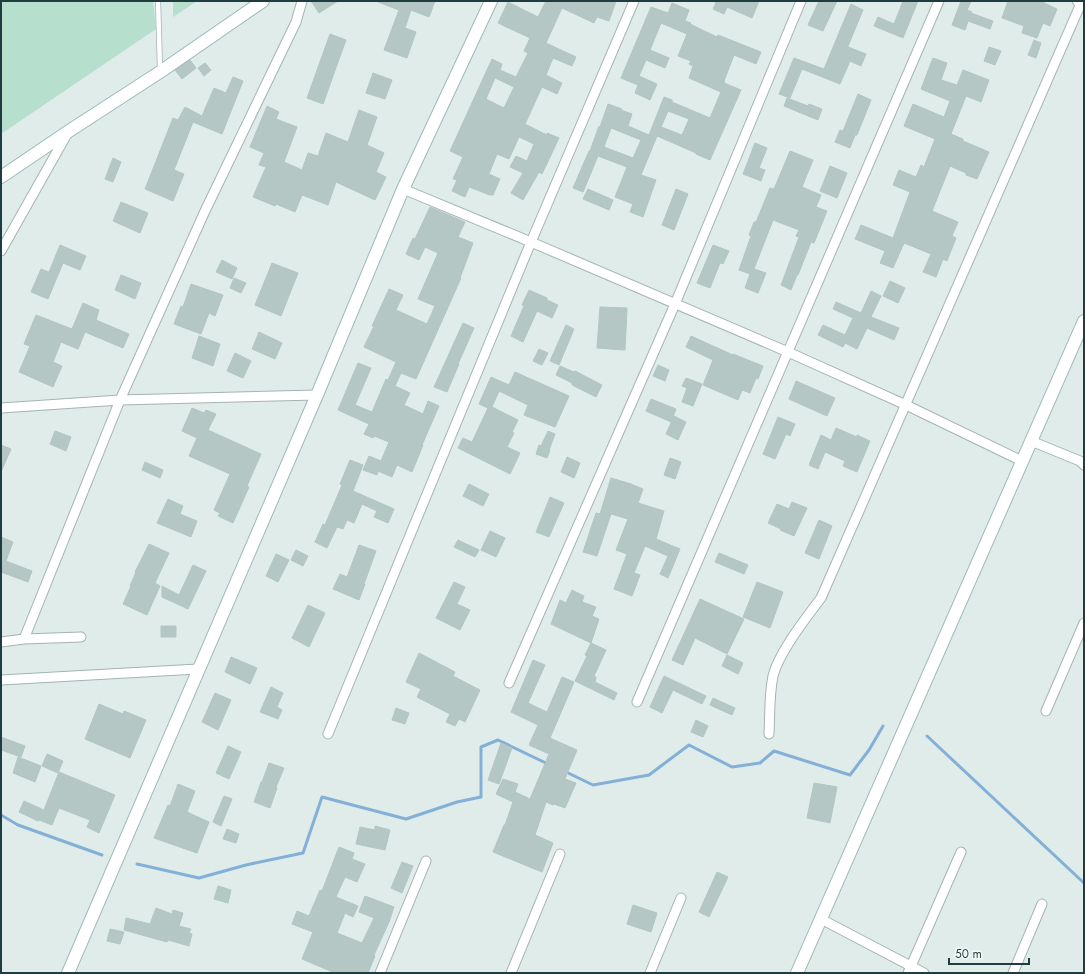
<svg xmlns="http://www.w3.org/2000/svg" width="1085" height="974" font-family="Jost,sans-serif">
<rect width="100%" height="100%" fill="#e0ecea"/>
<path fill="#b7dfce" d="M 1,1 L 153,1 L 156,29 L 1,134 Z
M 173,1 L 197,1 L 173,17 Z"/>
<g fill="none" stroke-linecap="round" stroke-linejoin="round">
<path stroke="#83b0d6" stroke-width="3" d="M 927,736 L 1084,883
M 564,771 L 593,785 L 649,775 L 689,745 L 732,767 L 760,763 L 774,751 L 850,775 L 869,750 L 883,726
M 1,815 L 18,825 L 102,855
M 137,864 L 199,878 L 246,865 L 303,853 L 322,797 L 406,819 L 457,802 L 481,797 L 481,747 L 498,740 L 548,764"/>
</g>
<path fill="#b5c7c4" stroke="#b2c6c4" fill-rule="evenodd" d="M 311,1 L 338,1 L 319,13 Z
M 379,1 L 435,1 L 429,17 L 411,10 L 405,28 L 416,32 L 407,58 L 384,50 L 399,10 L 378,2 Z
M 546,1 L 616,1 L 609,21 L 597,17 L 594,23 L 562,8 L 546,43 L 576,57 L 572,66 L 553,58 L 546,75 L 562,83 L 557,94 L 542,87 L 525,124 L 547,135 L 547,133 L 559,138 L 542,174 L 539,172 L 523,200 L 511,193 L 523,173 L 510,167 L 516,156 L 527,161 L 534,144 L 519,137 L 509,159 L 497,154 L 489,174 L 500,179 L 493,195 L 490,195 L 469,187 L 465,197 L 452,191 L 457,180 L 453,179 L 463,157 L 450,151 L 492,59 L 502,64 L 500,70 L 516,77 L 528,53 L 524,51 L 530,38 L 498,23 L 508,2 L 538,17 ZM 495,78 L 514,87 L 504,108 L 486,99 Z
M 713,1 L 759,1 L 752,18 L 727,7 L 724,14 L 713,9 L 716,3 Z
M 819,1 L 837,1 L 823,31 L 808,25 Z
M 903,1 L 918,1 L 903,38 L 874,26 L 878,17 L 894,24 Z
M 961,1 L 971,1 L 967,10 L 972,12 L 971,13 L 993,21 L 990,29 L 968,21 L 965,30 L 952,25 Z
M 1008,1 L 1040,1 L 1057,9 L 1050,26 L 1043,23 L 1037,38 L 1022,33 L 1024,26 L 1002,18 Z
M 672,3 L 689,10 L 685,21 L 691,23 L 690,24 L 717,37 L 718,35 L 761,52 L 756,64 L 734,55 L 724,81 L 725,82 L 724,83 L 741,90 L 710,160 L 696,154 L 696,153 L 657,136 L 641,175 L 656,180 L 643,217 L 630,212 L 633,204 L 615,197 L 627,167 L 598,156 L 583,192 L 573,188 L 589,151 L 590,151 L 599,126 L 600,127 L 608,104 L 622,109 L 621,110 L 632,114 L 628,126 L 649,135 L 664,97 L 672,100 L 672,102 L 710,118 L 721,92 L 689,78 L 693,66 L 689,64 L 691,61 L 678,56 L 687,34 L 661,23 L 650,50 L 669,58 L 665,68 L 646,60 L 639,76 L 657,84 L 650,100 L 635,93 L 638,85 L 621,78 L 651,7 L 668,13 ZM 668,111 L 689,119 L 682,135 L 661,127 ZM 611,128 L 641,140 L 633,158 L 604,147 Z
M 851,4 L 863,10 L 848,46 L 848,47 L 866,54 L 861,66 L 850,61 L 840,84 L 802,69 L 790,98 L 779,94 L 794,58 L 824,69 Z
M 330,34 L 346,40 L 323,104 L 307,98 Z
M 1034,40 L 1041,43 L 1036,58 L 1028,55 Z
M 989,47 L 1001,51 L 995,65 L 984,61 Z
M 933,58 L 947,63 L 941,80 L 957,85 L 963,70 L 989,80 L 981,102 L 966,96 L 951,134 L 963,139 L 963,141 L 989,152 L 977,179 L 966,175 L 966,173 L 950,166 L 932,211 L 958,222 L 952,236 L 956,238 L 947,261 L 943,259 L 936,277 L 923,272 L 931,254 L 904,243 L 893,268 L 880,263 L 885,251 L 855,239 L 861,225 L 893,238 L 910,192 L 893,185 L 899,170 L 916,177 L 921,165 L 924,167 L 935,139 L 904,126 L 913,104 L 944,117 L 950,101 L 921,89 Z
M 190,60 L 196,68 L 182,79 L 175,70 Z
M 205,63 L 211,70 L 204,76 L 198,68 Z
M 373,73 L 392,80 L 385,99 L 366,93 Z
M 233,77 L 243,81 L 222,134 L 193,122 L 174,170 L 184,174 L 173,201 L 145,189 L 173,118 L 178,120 L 185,107 L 202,116 L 214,88 L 226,93 Z
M 858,94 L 871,100 L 857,135 L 855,135 L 850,148 L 835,142 L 840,130 L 843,131 Z
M 787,98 L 808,106 L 809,104 L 822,109 L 818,120 L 784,106 Z
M 267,106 L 279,112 L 276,119 L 297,127 L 284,162 L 302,170 L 308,153 L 318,156 L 326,133 L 348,142 L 359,110 L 377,117 L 367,145 L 384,153 L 376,172 L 386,177 L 375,200 L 336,182 L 328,205 L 302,195 L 295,212 L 276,204 L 275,206 L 253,197 L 266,167 L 259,165 L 264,153 L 250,147 Z
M 755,143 L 767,148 L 759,168 L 765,170 L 761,181 L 743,174 Z
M 790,151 L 813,160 L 802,187 L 821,195 L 816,207 L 827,211 L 814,243 L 811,242 L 798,275 L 797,275 L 791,290 L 781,285 L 799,237 L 796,236 L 799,230 L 773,220 L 754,269 L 766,273 L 758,293 L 745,288 L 750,274 L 739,270 L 751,236 L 749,235 L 754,222 L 756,222 L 770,188 L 774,189 Z
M 113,158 L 121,162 L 113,182 L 105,179 Z
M 830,166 L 847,173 L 837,198 L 820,191 Z
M 588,189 L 613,200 L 609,210 L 583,199 Z
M 676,189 L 688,194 L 674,230 L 662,225 Z
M 121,202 L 148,213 L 140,233 L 113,221 Z
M 430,207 L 465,222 L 458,237 L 473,243 L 460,278 L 461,278 L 416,379 L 401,373 L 395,386 L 410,393 L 404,405 L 423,414 L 428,401 L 439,406 L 422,445 L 423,445 L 412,472 L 397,465 L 392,477 L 378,471 L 377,475 L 363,470 L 369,456 L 381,461 L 389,442 L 374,436 L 373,438 L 364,434 L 369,424 L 338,410 L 358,363 L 371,368 L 355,405 L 372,412 L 386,379 L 388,380 L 396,362 L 364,347 L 374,326 L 372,326 L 389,289 L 403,295 L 396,310 L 427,324 L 435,306 L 418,299 L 438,253 L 425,247 L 419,260 L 406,254 L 413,238 L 415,239 Z
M 60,245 L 86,256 L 80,270 L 63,263 L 48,299 L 31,292 L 41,269 L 49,272 Z
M 713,245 L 729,251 L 723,264 L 720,263 L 710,288 L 697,283 Z
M 222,260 L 237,268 L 232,279 L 216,272 Z
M 272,263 L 298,273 L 281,316 L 255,305 Z
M 121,275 L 141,283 L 135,299 L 115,290 Z
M 234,278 L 246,283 L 241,293 L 230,288 Z
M 890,281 L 905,288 L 898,303 L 883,296 Z
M 191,284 L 223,295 L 215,316 L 209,313 L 201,334 L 174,324 L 181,306 L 183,307 Z
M 529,290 L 547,298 L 547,300 L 558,305 L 552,318 L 537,311 L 523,342 L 511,336 L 524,306 L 522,305 Z
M 871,291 L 881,296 L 871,317 L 899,328 L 894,340 L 867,328 L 857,349 L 845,343 L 843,347 L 818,335 L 823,325 L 845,335 L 853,318 L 833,309 L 836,302 L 861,313 Z
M 83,303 L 99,310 L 96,320 L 129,334 L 123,348 L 85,332 L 78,349 L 61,342 L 53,362 L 62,366 L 53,387 L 19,372 L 30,346 L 24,344 L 36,315 L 72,329 Z
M 600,307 L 627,308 L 625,350 L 597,348 Z
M 463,323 L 474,328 L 458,364 L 459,364 L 447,392 L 434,387 Z
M 566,325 L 574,329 L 559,365 L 550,361 Z
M 259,332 L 282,343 L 275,359 L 252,349 Z
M 199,336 L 220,344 L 213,366 L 192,358 Z
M 691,336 L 733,355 L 733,354 L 763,366 L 758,379 L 756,378 L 750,393 L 742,390 L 738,400 L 703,385 L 713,360 L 686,347 Z
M 539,349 L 548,353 L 542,365 L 533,361 Z
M 235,353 L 251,361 L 243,378 L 227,371 Z
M 658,365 L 669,370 L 665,381 L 653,376 Z
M 560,366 L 574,372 L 575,371 L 602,385 L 596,397 L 572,385 L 572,383 L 556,375 Z
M 515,372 L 569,396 L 555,427 L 524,415 L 528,405 L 499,391 L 492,407 L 518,420 L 512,432 L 514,433 L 507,447 L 520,453 L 510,474 L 458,448 L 463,438 L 472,442 L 488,408 L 479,404 L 491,377 L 509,385 Z
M 686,378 L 702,384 L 693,406 L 682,402 L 687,388 L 682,386 Z
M 796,381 L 835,398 L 827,416 L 789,399 Z
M 651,399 L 676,409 L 671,422 L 646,411 Z
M 192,408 L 204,413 L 206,410 L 216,414 L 208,430 L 261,454 L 247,486 L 249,487 L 233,523 L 218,516 L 220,513 L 214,510 L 230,474 L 189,456 L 197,438 L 182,431 Z
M 674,416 L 686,422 L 678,440 L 666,434 Z
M 778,417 L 795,424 L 790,436 L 786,434 L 775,459 L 763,454 Z
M 836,428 L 857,437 L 857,435 L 870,441 L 857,472 L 843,466 L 845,461 L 825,452 L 818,469 L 809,465 L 821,435 L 831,440 Z
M 55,431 L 71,437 L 66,451 L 50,444 Z
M 548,431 L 555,434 L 549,450 L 550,450 L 547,458 L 536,454 L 539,445 L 541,446 Z
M 1,445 L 11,449 L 1,472 Z
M 567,457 L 580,463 L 574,478 L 561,472 Z
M 670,458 L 681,462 L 675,479 L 664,475 Z
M 350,460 L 363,465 L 353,491 L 394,509 L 388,523 L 374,517 L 377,511 L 362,504 L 354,523 L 347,520 L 343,529 L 337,527 L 327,548 L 315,542 L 323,524 L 325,525 L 342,485 L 340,484 Z
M 145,462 L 163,470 L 160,478 L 142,470 Z
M 611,478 L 631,484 L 643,489 L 638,503 L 664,511 L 656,539 L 680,549 L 668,578 L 660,574 L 668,556 L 645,546 L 634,573 L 640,575 L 632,596 L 614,589 L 627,554 L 616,550 L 628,519 L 611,514 L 597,556 L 583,552 L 596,513 L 600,514 Z
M 469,484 L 489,494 L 483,506 L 463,496 Z
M 550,497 L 564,503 L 549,537 L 536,532 Z
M 168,499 L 183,506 L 180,514 L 197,521 L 191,537 L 157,523 Z
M 792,502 L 807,508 L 794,536 L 780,530 L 781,529 L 768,523 L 777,504 L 789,509 Z
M 819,520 L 832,526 L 819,559 L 805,553 Z
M 490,531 L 505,538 L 496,557 L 481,550 Z
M 1,537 L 13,542 L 6,561 L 32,571 L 28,582 L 1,572 Z
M 458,540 L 479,550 L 475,557 L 454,547 Z
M 149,544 L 169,553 L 155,583 L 160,586 L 147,615 L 123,604 L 131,586 L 130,586 L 136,572 L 135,572 Z
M 359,545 L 376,551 L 364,584 L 365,584 L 359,600 L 333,589 L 340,574 L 347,577 Z
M 296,550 L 308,556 L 303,566 L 291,560 Z
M 719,553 L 748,565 L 744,574 L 715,562 Z
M 276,554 L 289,560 L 278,582 L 266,576 Z
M 193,565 L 206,571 L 188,609 L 162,597 L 162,586 L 179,595 Z
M 454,582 L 465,587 L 457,604 L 470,610 L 460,630 L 436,618 Z
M 757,582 L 783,592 L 770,628 L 743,617 Z
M 572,590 L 584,596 L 582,602 L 596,607 L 592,616 L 599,619 L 591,643 L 551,624 L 560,600 L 566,603 Z
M 700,599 L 744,619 L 727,654 L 695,638 L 683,665 L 672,660 Z
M 308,605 L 325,613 L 309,647 L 292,638 Z
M 161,626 L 176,626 L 176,637 L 161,637 Z
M 591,643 L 606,650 L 594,676 L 596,677 L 595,682 L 617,693 L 614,700 L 575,681 L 587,656 L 585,655 Z
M 419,653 L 455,672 L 453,676 L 480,690 L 465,722 L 459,719 L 455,726 L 446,722 L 450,714 L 417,697 L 421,689 L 406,682 Z
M 727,655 L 743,663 L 738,674 L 722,666 Z
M 231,657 L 257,668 L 250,684 L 225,672 Z
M 533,660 L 545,665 L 528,703 L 547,712 L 562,677 L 574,682 L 550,738 L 577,750 L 565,779 L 576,783 L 565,808 L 554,804 L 553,805 L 546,802 L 535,835 L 553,843 L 542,872 L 493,852 L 504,825 L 505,825 L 513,802 L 496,794 L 503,779 L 518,784 L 515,792 L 530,799 L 549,754 L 529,745 L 538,725 L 511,712 Z
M 664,676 L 706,696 L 702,704 L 673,690 L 662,713 L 650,707 Z
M 271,687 L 283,693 L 277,707 L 282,710 L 278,719 L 260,712 Z
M 215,693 L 231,700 L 218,730 L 202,722 Z
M 713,698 L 735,708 L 732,715 L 710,705 Z
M 99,704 L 123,714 L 124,711 L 146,720 L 130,758 L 85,739 Z
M 396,708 L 409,713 L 405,724 L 392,720 Z
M 696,720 L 708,726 L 703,737 L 691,732 Z
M 1,737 L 25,746 L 21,757 L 1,750 Z
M 501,743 L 512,748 L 499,784 L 488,780 Z
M 228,746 L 241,752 L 229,779 L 216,773 Z
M 47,754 L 63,761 L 58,773 L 42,766 Z
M 18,757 L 41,766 L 35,782 L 13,773 Z
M 269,763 L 284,768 L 276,787 L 277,788 L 270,808 L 254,802 L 261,782 L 262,782 Z
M 59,772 L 115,795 L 99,833 L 87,827 L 90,820 L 59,808 L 52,825 L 39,820 L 38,821 L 19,812 L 24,801 L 44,810 Z
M 814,783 L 837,787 L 830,823 L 807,818 Z
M 178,784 L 195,791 L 187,812 L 209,822 L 197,853 L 154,838 L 168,805 L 170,806 Z
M 224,796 L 232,799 L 221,826 L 213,822 Z
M 375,826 L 390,830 L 385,850 L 356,844 L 360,827 L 375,830 Z
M 227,829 L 239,834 L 236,843 L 223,839 Z
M 339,847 L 354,853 L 352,859 L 365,864 L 357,882 L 345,877 L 336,897 L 358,906 L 353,917 L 345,913 L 337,933 L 362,943 L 374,918 L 359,912 L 365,896 L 394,907 L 389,922 L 374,955 L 375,956 L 368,973 L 335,973 L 302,959 L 313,932 L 292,924 L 297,911 L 309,916 L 320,890 L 322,891 Z
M 402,862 L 413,866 L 402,893 L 391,888 Z
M 717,872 L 728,877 L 709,917 L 699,912 Z
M 218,886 L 231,890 L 228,903 L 214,899 Z
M 633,905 L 657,913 L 651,932 L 627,924 Z
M 156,908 L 172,914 L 173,910 L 183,913 L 179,926 L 191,929 L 189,933 L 192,934 L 189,946 L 168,940 L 167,942 L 124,930 L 126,918 L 150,924 Z
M 110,929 L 124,932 L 120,944 L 107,941 Z"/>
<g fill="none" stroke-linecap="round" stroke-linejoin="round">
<g stroke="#a2b4b3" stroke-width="6">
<path id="lane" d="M 158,1 L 160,69"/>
</g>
<g stroke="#a2b4b3" stroke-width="11">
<path id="street" d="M 403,189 L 531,242 L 788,352 L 906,405 L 1022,461
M 1,251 L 67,134
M 1,408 L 120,400 L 317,395
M 1031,441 L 1080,461 L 1084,465
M 24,639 L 120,400 L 205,211 L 296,22 L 302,1
M 1,642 L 24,639 L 81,637
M 1,680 L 198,669
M 509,683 L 675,304 L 801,1
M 637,702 L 939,1
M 1046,711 L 1084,623
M 328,734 L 531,242 L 634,1
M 769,734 C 770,715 769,695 773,676 C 779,652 806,618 821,598 L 1082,1
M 821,919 L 924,973
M 380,973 L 426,861
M 511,973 L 560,854
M 650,973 L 681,898
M 908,973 L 961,852
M 1013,973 L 1042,904"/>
</g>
<g stroke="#9db9b7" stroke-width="14">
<path id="secondary" d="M 1079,1 L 1084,3
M 1,177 L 69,131 L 160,72 L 263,1
M 68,973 L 317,395 L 403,189 L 491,1
M 797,973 L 1084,321"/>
</g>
<use href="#lane" stroke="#fff" stroke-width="4.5"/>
<use href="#street" stroke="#fff" stroke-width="9"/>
<use href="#secondary" stroke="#fff" stroke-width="12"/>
</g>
<rect width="1085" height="974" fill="none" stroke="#1f3d3e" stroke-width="4"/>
<path d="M949 958v6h80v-6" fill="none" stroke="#1f3d3e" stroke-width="2"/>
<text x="955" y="958" font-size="12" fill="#1f3d3e" stroke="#f0f8f7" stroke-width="3" paint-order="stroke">50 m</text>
</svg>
